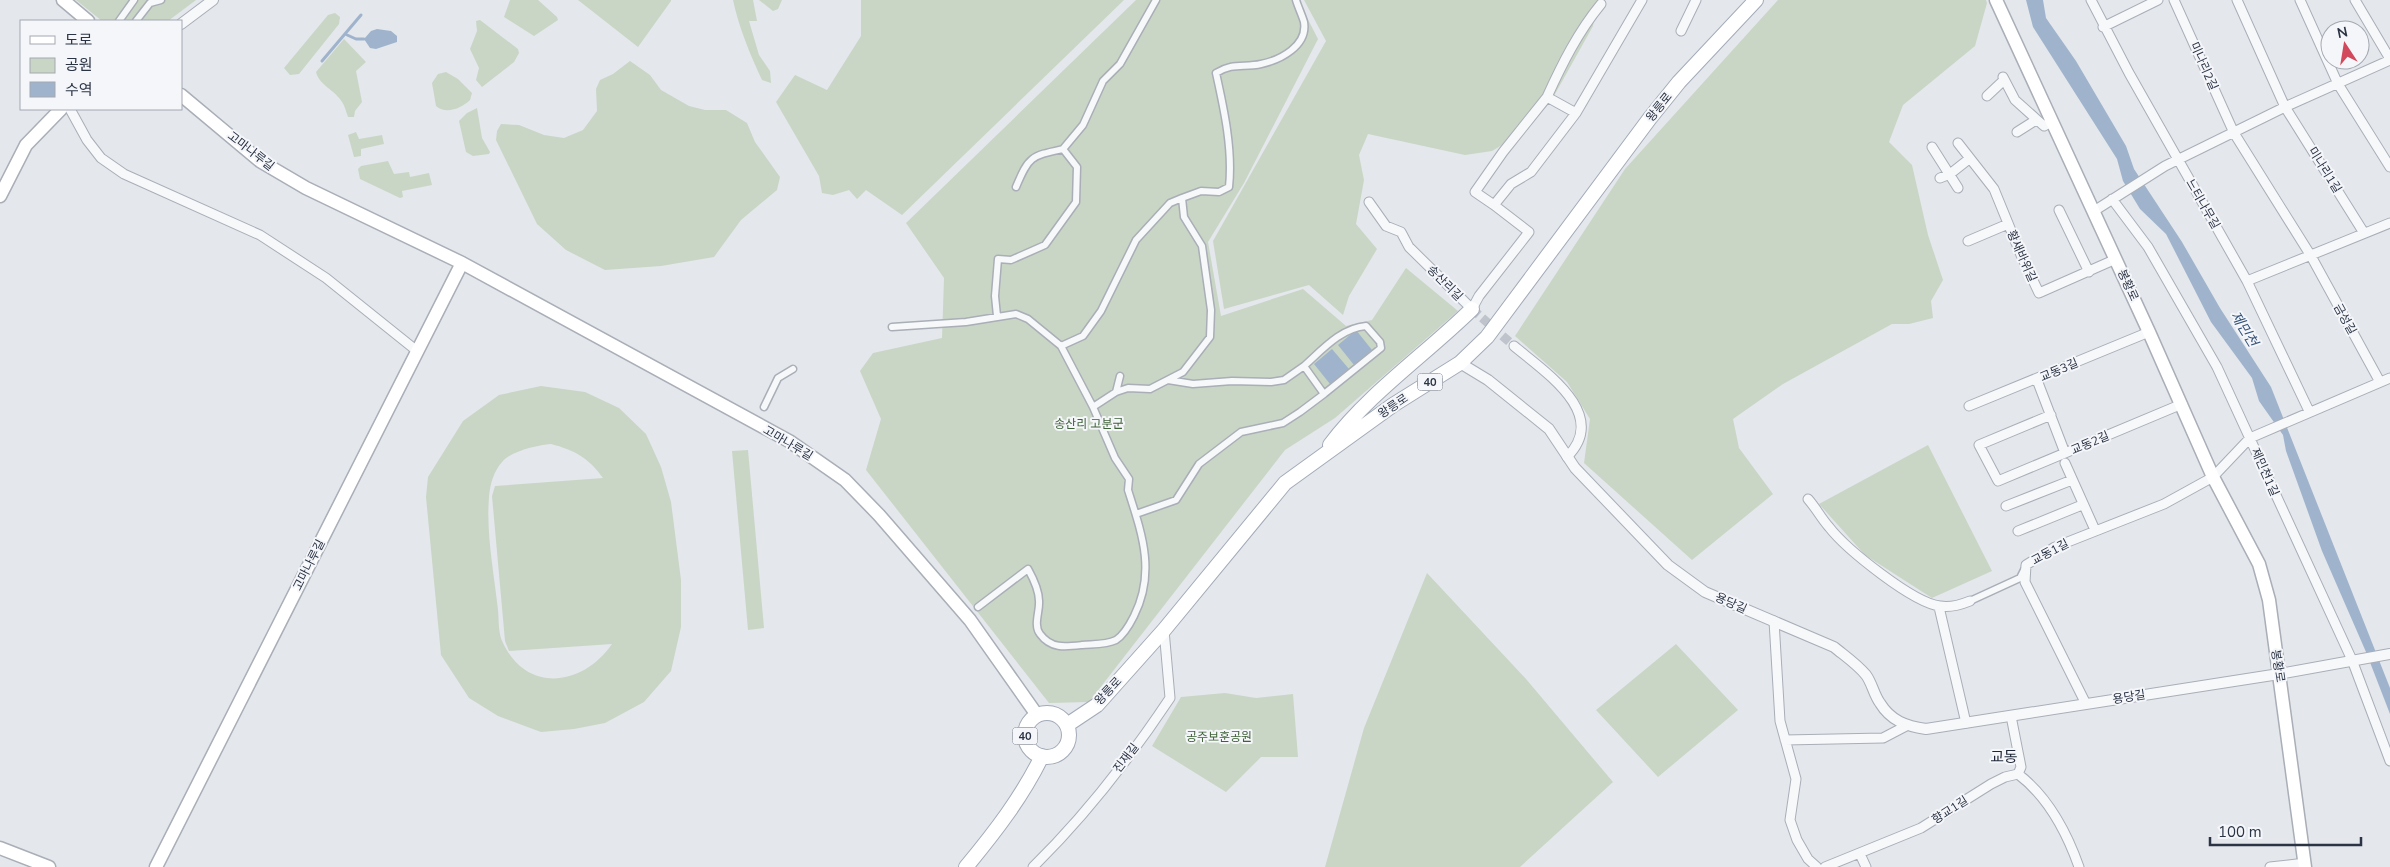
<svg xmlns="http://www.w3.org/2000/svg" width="2390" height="867" font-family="'Nunito Sans','Noto Sans KR',sans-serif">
<rect width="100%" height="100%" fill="#e4e7ec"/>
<path fill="#c9d6c5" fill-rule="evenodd" d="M 76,0 L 196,0 L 168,21 L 102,21 Z
M 510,0 L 538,0 L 557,17 L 558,20 L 534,36 L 504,17 Z
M 578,0 L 671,0 L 671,1 L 638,47 Z
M 733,0 L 753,0 L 757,21 L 749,21 L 759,55 L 770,71 L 771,83 L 762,80 C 750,54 739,28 733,0 Z
M 759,0 L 782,0 L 778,9 L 773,11 Z
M 861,0 L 1124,0 L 902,215 L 866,190 L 857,199 L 849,190 L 833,195 L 822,193 L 819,176 L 776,102 L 795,75 L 827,90 L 861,36 Z
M 1136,0 L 1298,0 L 1318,39 L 1244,183 L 1208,242 L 1221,316 L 1303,289 L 1346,326 L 1372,320 L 1406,268 L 1458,311 L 1335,418 L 1285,450 L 1089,702 L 1049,703 L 866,470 L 881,419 L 860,371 L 873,353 L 942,338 L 944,278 L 906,223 Z
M 1304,0 L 1597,0 L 1593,26 L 1550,103 L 1512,139 L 1492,151 L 1465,155 L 1368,134 L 1359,155 L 1364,180 L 1356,224 L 1377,249 L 1349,296 L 1343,315 L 1309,285 L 1224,309 L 1213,241 L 1326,41 Z
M 1778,0 L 1986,0 L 1987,3 L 1975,46 L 1903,105 L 1889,142 L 1912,165 L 1928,235 L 1943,280 L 1931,301 L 1933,318 L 1909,324 L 1892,324 L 1783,384 L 1733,419 L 1739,448 L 1773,494 L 1692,560 L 1584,463 L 1590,419 L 1567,382 L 1515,336 L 1625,169 Z
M 335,13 L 340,17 L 339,24 L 299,74 L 290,75 L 284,68 L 328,15 Z
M 480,20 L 518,49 L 519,53 L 514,62 L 482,87 L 476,80 L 479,68 L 470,49 L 477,31 L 476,21 Z
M 344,39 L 366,62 L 356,71 L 362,102 L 355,111 L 354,117 L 348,117 C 346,112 345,106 342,102 C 335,90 319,85 316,72 Z
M 630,61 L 650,75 L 661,90 L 689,106 L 705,110 L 726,110 L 747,123 L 755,142 L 780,177 L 777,190 L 741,220 L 714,257 L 661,266 L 605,270 L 566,250 L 537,224 L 496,140 L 497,131 L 501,124 L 519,125 L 544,135 L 564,138 L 583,130 L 597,111 L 596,89 L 600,80 L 613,74 Z
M 446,72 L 458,79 L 472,93 L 470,100 C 462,108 446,115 436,106 L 432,83 L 438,74 Z
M 477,108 L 482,138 L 490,152 L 489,154 L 473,156 L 466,152 L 459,121 L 467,113 Z
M 356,132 L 359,139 L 382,135 L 384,144 L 361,149 L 361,156 L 354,157 L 348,135 Z
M 388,161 L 394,174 L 409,172 L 410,177 L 429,173 L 432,185 L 402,191 L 403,197 L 400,198 L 360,179 L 358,169 L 361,166 Z
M 541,386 L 585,392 L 619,408 L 646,434 L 661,467 L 671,502 L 681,580 L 681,627 L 671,671 L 644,702 L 605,723 L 574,729 L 541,732 L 498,716 L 469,698 L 441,655 L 426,497 L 428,477 L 463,421 L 499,395 ZM 551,444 C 574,450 589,458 603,478 L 495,486 L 492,496 L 505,641 L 509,651 L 612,644 C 583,686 527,694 503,643 C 498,634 499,620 498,610 C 494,573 486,534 489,497 C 490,484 494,471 502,462 C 511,451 538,445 551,444 Z
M 1928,445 L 1992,571 L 1932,598 L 1865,555 L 1819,504 Z
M 748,450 L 764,628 L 748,630 L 732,451 Z
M 1427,573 L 1526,679 L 1613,782 L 1520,867 L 1325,867 L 1364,728 Z
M 1676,644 L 1738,710 L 1658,777 L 1596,710 Z
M 1225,693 L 1256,698 L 1293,694 L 1298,757 L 1261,757 L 1226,792 L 1152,746 L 1181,697 Z"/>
<path fill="#9fb4cc" d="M 2026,0 L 2043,0 L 2046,18 L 2076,61 L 2126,146 L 2134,169 L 2182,242 L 2220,308 L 2271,387 L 2390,688 L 2390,714 L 2366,652 L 2322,551 L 2286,451 L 2283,435 L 2259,401 L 2252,378 L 2211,322 L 2166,234 L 2140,209 L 2123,181 L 2117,159 L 2033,27 Z
M 377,29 L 391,31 L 397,36 L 397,42 L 376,49 L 370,48 L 364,39 L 371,31 Z
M 1356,330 L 1372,350 L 1354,365 L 1338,345 Z
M 1332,349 L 1349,369 L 1330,384 L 1314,364 Z"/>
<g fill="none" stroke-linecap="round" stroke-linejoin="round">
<path stroke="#9fb4cc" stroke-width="3" d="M 345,34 L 356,39 L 364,39
M 322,61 L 361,15"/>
<path stroke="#bfc3cb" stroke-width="9" stroke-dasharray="9 4.5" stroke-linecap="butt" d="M 1472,309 L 1514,346"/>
<g stroke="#a9aeb7" stroke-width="9">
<path id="pedestrian" d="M 119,21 L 134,0
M 136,21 L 150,3 L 161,0
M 1016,187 C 1029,156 1031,156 1063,149
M 997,316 L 995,296 L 998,259 L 1011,260 L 1045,245 L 1076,202 L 1077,167 L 1063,149 L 1083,125 L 1103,81 L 1120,64 L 1156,0
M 892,327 L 966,322 L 1016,314 L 1028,319 L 1061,346
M 1304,366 C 1322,350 1341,328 1366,326 L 1380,342 L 1381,348 L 1324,394
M 1116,392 L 1120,376
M 764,407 L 778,378 L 793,369
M 1093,407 L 1061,346 L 1083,336 L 1101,311 L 1136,240 L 1170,203 L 1182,198
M 1136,514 L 1176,500 L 1199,464 L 1241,432 L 1283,423 L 1300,412 L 1324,394 L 1304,366 L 1284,380 L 1271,382 L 1232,381 L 1193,384 L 1168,380
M 1970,601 L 2020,578 L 2024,570
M 978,607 L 1028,569 C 1033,578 1039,590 1039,601 C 1040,611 1033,625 1040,634 C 1051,649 1065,647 1082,645 C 1092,644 1106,645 1116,640 C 1124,635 1130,624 1134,616 C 1156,572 1142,534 1128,490 L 1129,479 L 1115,458 L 1093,407 L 1116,392 L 1128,388 L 1150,389 L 1183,372 L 1210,337 L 1211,310 L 1202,246 L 1184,217 L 1182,198 L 1201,191 L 1219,192 L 1229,187 C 1233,150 1224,109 1216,73 C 1233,62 1244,68 1261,64 C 1280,60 1308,46 1304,22 C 1302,15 1298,7 1296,0"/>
</g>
<g stroke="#a9aeb7" stroke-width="11">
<path id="minor" d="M 2091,0 L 2129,73 L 2247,281 L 2309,411
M 2174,0 L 2234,133 L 2311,256 L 2380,382
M 2237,0 L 2285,107 L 2364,233
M 2300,0 L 2338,84 L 2390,167
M 2355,0 L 2390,59
M 2103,27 L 2158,0
M 1681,31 L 1696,0
M 2003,77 L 2015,100 L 2044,126 L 2051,122
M 1987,96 L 2004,80
M 1547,97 C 1562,64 1578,32 1601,4
M 70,109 L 87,140 L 101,158 L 124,174 L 260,235 L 326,278 L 417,351
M 2017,132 L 2036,120
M 1958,143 L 1994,189 L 2021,255 L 2039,293 L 2116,259
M 1932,147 L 1958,188
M 1940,178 L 1950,174 L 1969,159
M 2112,199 L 2148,247 L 2217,367 L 2352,660 L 2390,761
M 1369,202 L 1386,226 L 1401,232 L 1409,247 L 1472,309 L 1479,296 L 1529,232 L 1494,205 L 1511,184 L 1531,172 L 1576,113 L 1642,0
M 1494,205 L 1475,192 L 1503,152 L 1547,97 L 1576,113
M 2059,210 L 2089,272
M 2094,211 L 2165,166 L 2285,107 L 2390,60
M 1968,241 L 2008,224
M 2247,281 L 2390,223
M 1514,346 C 1545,372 1610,414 1567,457
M 2037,380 L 2065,453
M 1969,406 L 2149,332
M 2051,415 L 1979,445 L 1998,481 L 2182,404
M 2065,463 L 2095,530
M 1808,499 C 1816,508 1821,518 1829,527 C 1846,549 1913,603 1940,606 C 1950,608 1960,605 1970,601
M 2006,506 L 2072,480
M 2018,531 L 2082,505
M 1939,607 L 1966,723
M 1774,621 L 1780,721 L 1796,779 L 1790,820 L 1797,840 L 1808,859 L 1817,867
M 2086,704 L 2025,582 L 2026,565 L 2055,547 L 2164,504 L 2213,477 L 2250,438 L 2390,378
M 2011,716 L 2021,767 L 2018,774
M 1785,740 L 1883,738 L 1906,726
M 2018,774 C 2047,796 2067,833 2079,867
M 1860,854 L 1866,867
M 1033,867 C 1085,816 1130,758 1170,698 L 1164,630
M 1825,867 L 1921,828 L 1991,784 L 2005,777 L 2018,774
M 2270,867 L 2305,863"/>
</g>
<g stroke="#a9aeb7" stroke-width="12">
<path id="tertiary" d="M 181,24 L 213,0
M 1460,363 L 1488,380 L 1549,429 L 1575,468 L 1668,565 L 1705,592 L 1834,647 C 1845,656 1857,664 1866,675 C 1872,683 1874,695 1880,703 C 1891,721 1906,726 1926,729 L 2279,674 L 2390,654"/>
</g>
<g stroke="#a9aeb7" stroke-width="15">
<path id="secondary" d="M 63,0 L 88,21
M 1996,0 L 2149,332 L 2213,477 L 2259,564 L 2269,600 L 2305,867
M 181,95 L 260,161 L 306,188 L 462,263 L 789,441 L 845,480 L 879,515 L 970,620 L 1037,715
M 0,196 L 26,145 L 61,109
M 0,848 L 49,867
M 156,867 L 462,263"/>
</g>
<g stroke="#a3abb8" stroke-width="16">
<path id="primary" d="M 1330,445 C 1369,393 1425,355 1472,309
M1025 735a22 22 0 1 1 44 0a22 22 0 1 1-44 0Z
M 1067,725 L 1097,705 L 1164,630 L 1285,483 L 1393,405 L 1460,363 L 1487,337 L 1650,118 L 1679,82 L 1756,0
M 966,867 C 995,832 1022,797 1042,756"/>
</g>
<use href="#pedestrian" stroke="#f7f8fa" stroke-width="6"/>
<use href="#minor" stroke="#f7f8fa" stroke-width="9"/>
<use href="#tertiary" stroke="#f7f8fa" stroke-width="10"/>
<use href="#secondary" stroke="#fff" stroke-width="12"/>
<use href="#primary" stroke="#fff" stroke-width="14"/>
</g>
<g text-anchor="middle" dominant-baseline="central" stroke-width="4" stroke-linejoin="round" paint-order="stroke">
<g fill="#f4f6f9" stroke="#676e7b" stroke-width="1">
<rect x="1417.5" y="373.5" width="25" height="17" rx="4"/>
<rect x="1012.5" y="727.5" width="25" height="17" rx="4"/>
</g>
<g font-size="11" font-weight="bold" fill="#2b3445">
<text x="1430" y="382">40</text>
<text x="1025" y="736">40</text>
</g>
<g font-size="12" fill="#2b3445" stroke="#f4f6f9">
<text transform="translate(2204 66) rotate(66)">미나리2길</text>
<text transform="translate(1659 107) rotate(-51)">왕릉로</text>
<text transform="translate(251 151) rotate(38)">고마나루길</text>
<text transform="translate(2325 170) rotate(58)">미나리1길</text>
<text transform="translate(2203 204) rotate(60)">느티나무길</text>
<text transform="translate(2022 256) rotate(66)">황새바위길</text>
<text transform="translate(1445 283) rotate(45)">송산리길</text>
<text transform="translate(2128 285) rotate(65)">봉황로</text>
<text transform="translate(2345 319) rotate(61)">금성길</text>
<text transform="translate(2059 370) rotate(-23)">교동3길</text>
<text transform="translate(1393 406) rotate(-34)">왕릉로</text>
<text transform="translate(788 443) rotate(31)">고마나루길</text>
<text transform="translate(2090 443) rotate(-23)">교동2길</text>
<text transform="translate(2265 472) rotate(66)">제민천1길</text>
<text transform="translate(2050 552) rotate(-28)">교동1길</text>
<text transform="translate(309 565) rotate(-63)">고마나루길</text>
<text transform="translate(1731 603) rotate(24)">용당길</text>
<text transform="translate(2278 666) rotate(81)">봉황로</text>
<text transform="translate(1108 691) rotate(-47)">왕릉로</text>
<text transform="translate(2129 697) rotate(-9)">용당길</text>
<text transform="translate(1126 758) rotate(-52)">진재길</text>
<text transform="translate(1950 810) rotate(-33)">향교1길</text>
</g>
<g font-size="12" fill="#3f6138" stroke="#f4f6f9">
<text x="1089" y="424">송산리 고분군</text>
<text x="1219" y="737">공주보훈공원</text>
</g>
<g font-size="14" font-style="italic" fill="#34527a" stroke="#f4f6f9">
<text transform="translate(2244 329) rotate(58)">제민천</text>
</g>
<g font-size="15" fill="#1d2536" stroke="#f4f6f9">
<text x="2004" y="757">교동</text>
</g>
</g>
<rect x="20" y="20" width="162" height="90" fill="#f4f6f9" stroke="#a4a8b1"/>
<rect x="30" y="36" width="25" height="8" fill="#ffffff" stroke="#a4a8b1"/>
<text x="65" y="45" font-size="15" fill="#2b3445">도로</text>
<rect x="30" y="58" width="25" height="15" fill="#c9d6c5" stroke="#a4a8b1"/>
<text x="65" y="70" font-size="15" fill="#2b3445">공원</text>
<rect x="30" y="82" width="25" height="15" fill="#9fb4cc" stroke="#a4a8b1"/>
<text x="65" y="95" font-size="15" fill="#2b3445">수역</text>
<g transform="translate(2345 45) rotate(348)"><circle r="24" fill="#f4f6f9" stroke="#a4a8b1"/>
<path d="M0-4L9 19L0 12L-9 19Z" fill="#d1495b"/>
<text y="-8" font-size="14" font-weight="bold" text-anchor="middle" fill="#2b3445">N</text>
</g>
<path d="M2210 837v8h151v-8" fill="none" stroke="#2b3445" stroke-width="2.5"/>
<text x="2218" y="837" font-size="15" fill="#2b3445" stroke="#f4f6f9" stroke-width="4" paint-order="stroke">100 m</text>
</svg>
